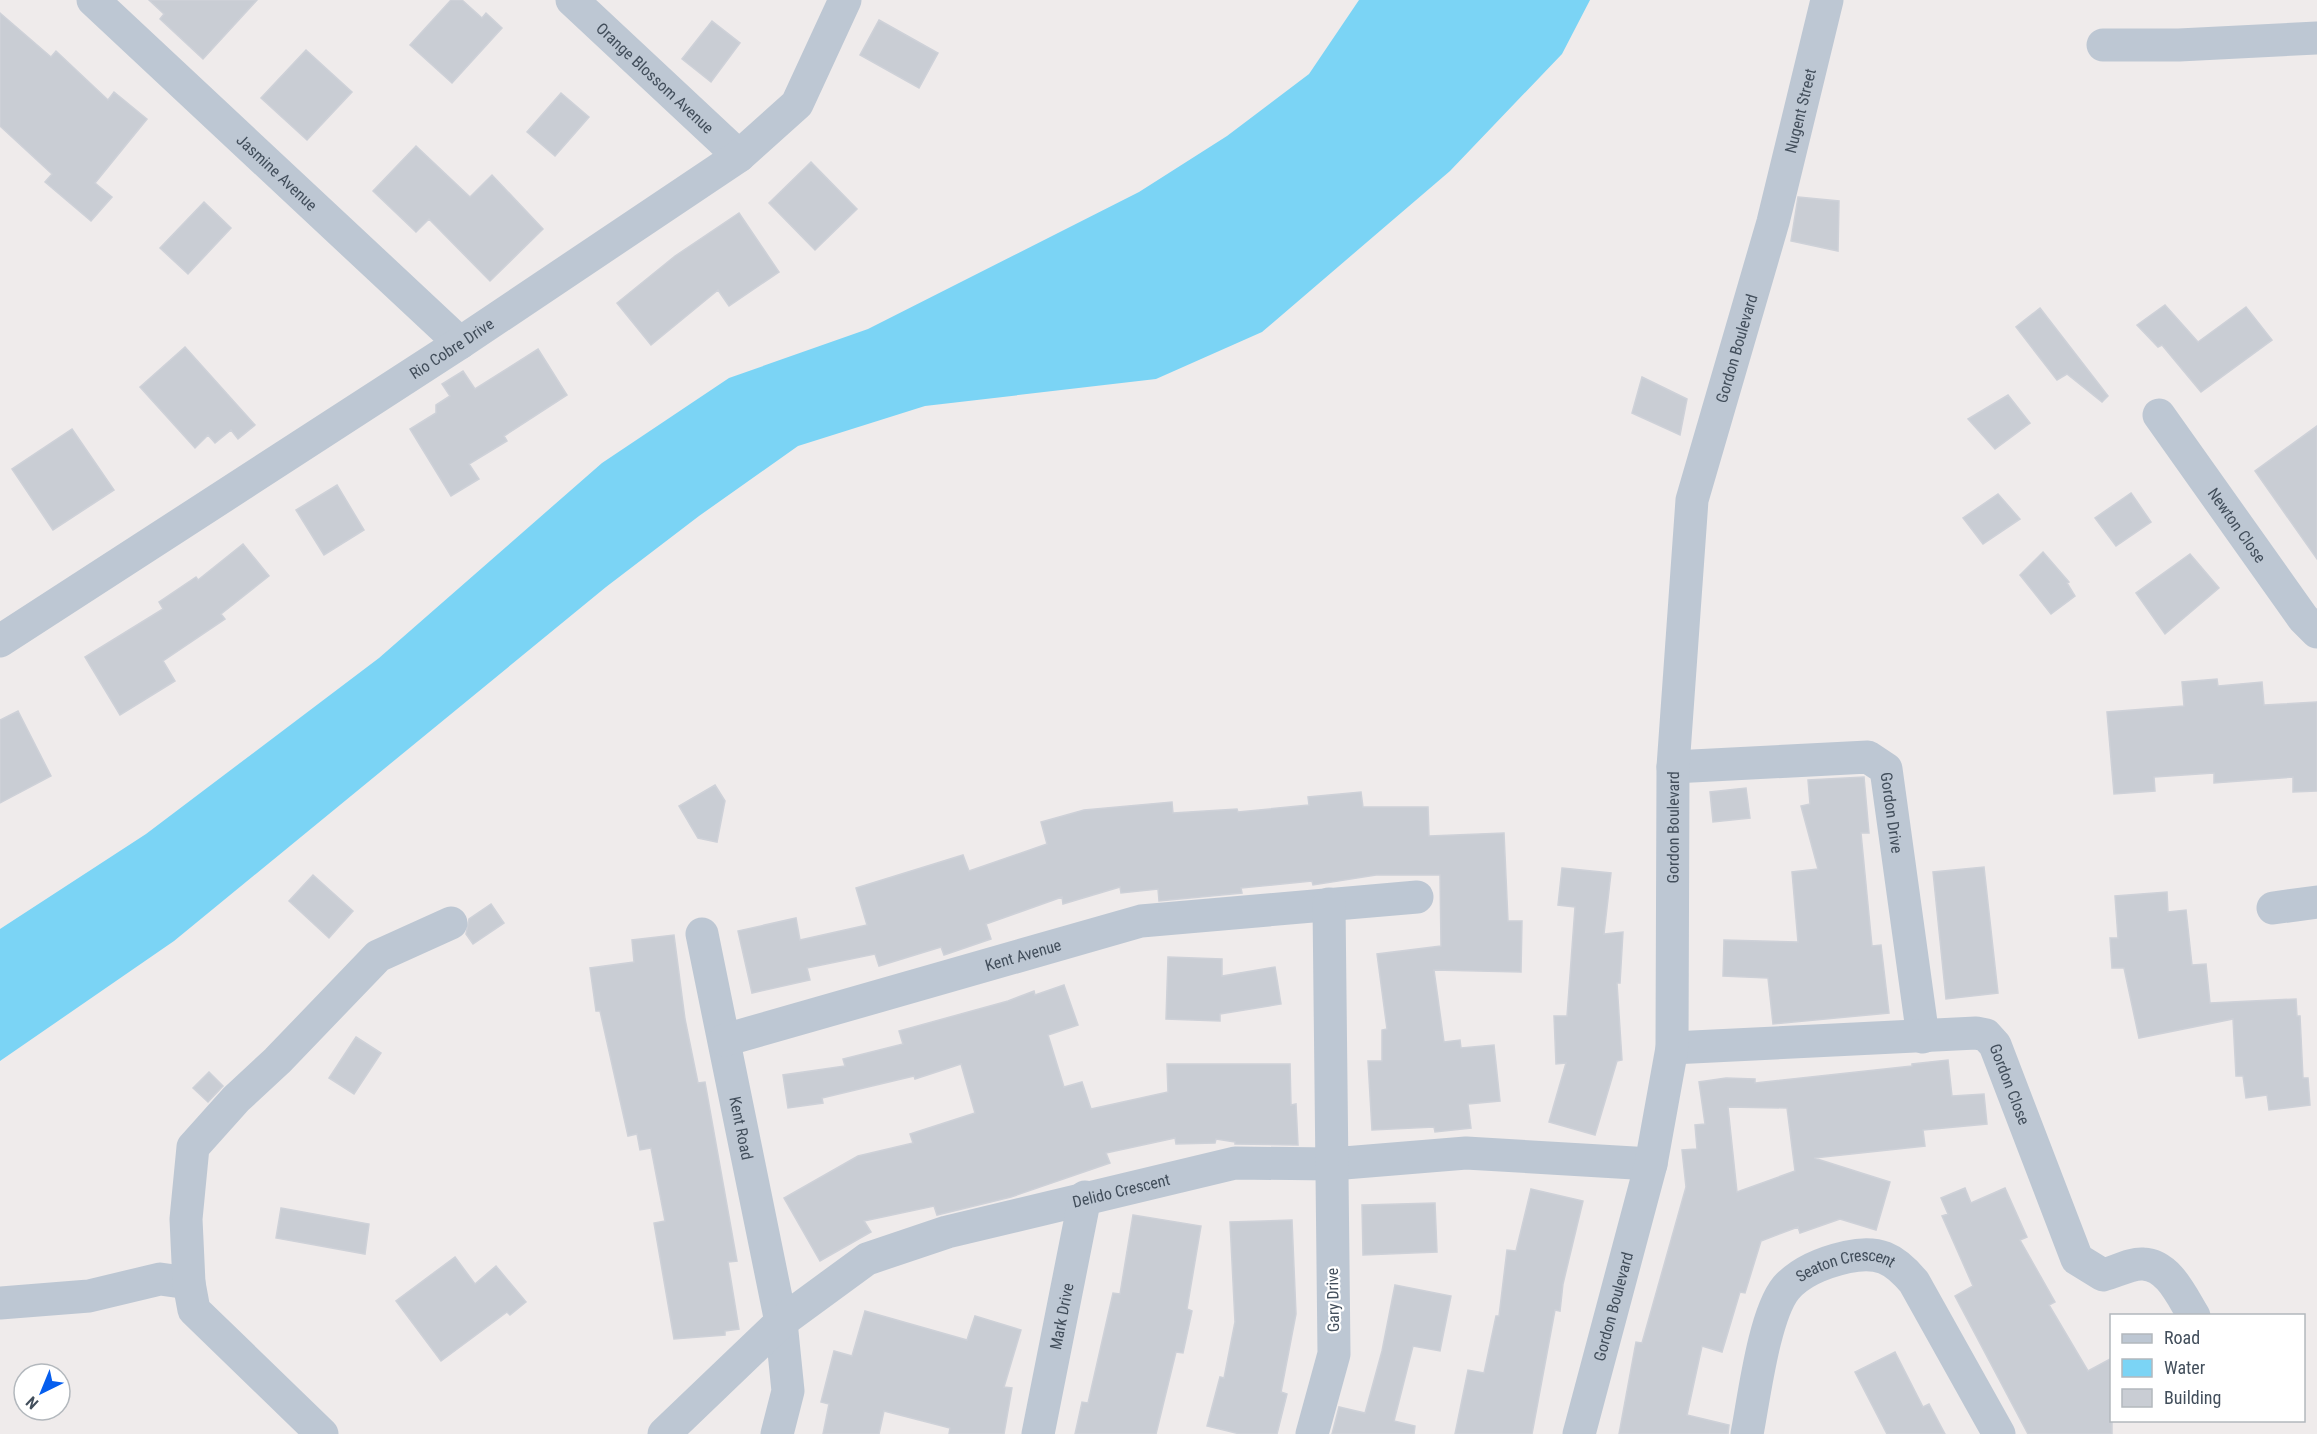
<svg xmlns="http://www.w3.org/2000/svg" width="2317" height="1434" font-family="'Roboto Condensed',sans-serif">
<rect width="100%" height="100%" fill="#efebeb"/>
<path fill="#7bd4f5" d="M 1359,0 L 1590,0 L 1562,54 L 1450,171 L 1262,332 L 1156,379 L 925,406 L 798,446 L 699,516 L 606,587 L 174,941 L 0,1061 L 0,929 L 146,834 L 379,658 L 602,463 L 729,378 L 868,329 L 1139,192 L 1227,136 L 1309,74 Z"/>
<path fill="#c9cdd4" stroke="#ced1d8" stroke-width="1.5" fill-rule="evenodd" d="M 149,0 L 257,0 L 203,59 L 160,19 L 164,14 Z
M 451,0 L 462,0 L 482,18 L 486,13 L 502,28 L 452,83 L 410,45 Z
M 0,13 L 51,57 L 56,51 L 108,100 L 114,92 L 147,119 L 95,183 L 112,197 L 91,221 L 45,182 L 52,174 L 0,126 Z
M 879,20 L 938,53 L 919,88 L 860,55 Z
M 712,21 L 740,43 L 711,82 L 682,59 Z
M 306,50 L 352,92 L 307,140 L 261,98 Z
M 561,93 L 589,117 L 555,156 L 527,132 Z
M 416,146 L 470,197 L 492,175 L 543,229 L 490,281 L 429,219 L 416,232 L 373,191 Z
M 811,162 L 857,209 L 815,250 L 769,203 Z
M 1798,197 L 1839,201 L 1838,251 L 1791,241 Z
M 204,202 L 231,228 L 188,274 L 160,248 Z
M 739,213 L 779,272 L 729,306 L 718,290 L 651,345 L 617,303 L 675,256 Z
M 2165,305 L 2198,342 L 2246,307 L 2272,340 L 2201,392 L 2162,345 L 2158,347 L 2137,325 Z
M 2040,308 L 2108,396 L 2102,402 L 2067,374 L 2057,380 L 2016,327 Z
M 185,347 L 255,425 L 238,439 L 231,430 L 215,443 L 208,435 L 195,448 L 140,387 Z
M 538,349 L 567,395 L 504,436 L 507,441 L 469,464 L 479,479 L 451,496 L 410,429 L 436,413 L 436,405 L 450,396 L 442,384 L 463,371 L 475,389 Z
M 1642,377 L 1687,399 L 1680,435 L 1632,413 Z
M 2008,395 L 2030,423 L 1995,449 L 1968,419 Z
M 2317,426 L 2317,559 L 2255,471 Z
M 72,429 L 114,490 L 53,530 L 12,469 Z
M 337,485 L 364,530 L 324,555 L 296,510 Z
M 2131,493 L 2151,522 L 2116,546 L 2095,518 Z
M 1998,494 L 2020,519 L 1983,544 L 1963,518 Z
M 243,544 L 269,576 L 221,614 L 225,619 L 163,661 L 175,681 L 120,715 L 85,657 L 163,609 L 159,602 L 196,577 L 198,580 Z
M 2043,552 L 2069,582 L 2067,583 L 2075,596 L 2051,614 L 2020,575 Z
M 2190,554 L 2219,588 L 2165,634 L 2136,593 Z
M 2217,679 L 2218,686 L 2262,682 L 2264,705 L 2317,702 L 2317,791 L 2293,792 L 2293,777 L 2214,783 L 2214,773 L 2154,777 L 2155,791 L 2114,794 L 2107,712 L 2184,706 L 2182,682 Z
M 18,711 L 51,776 L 0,803 L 0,720 Z
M 1864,777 L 1869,833 L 1861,833 L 1872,946 L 1881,945 L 1889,1013 L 1773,1024 L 1768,978 L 1723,976 L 1724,940 L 1798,942 L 1792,872 L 1818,869 L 1801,806 L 1810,804 L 1808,780 Z
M 715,785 L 725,801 L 717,842 L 698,838 L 679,806 Z
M 1746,788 L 1750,818 L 1713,822 L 1710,792 Z
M 1361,792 L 1363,807 L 1428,807 L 1429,836 L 1504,833 L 1508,921 L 1522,921 L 1521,972 L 1434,970 L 1444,1042 L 1460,1040 L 1461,1048 L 1494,1045 L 1500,1101 L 1468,1104 L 1471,1128 L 1435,1132 L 1434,1127 L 1372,1130 L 1368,1061 L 1382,1061 L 1382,1030 L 1387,1029 L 1377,954 L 1441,946 L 1440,875 L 1376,875 L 1313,885 L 1312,881 L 1241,888 L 1242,893 L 1159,901 L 1158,889 L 1121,893 L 1120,887 L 1063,904 L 1062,897 L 986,924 L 991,939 L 944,955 L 941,947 L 879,966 L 875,954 L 807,968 L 810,980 L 752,993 L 738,931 L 796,918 L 800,940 L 867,925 L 856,888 L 963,855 L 969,871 L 1047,844 L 1041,822 L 1084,810 L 1172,802 L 1173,813 L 1237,809 L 1238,812 L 1309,805 L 1308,797 Z
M 1984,867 L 1998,993 L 1946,999 L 1933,872 Z
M 1562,868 L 1611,873 L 1604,934 L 1623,932 L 1620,983 L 1617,983 L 1622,1060 L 1617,1061 L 1595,1135 L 1549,1122 L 1566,1063 L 1556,1064 L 1554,1016 L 1567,1016 L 1575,907 L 1558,905 Z
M 313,875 L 353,911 L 329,938 L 289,901 Z
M 2167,892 L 2168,912 L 2186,910 L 2192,965 L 2206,964 L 2210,1003 L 2296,999 L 2297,1016 L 2300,1016 L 2303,1078 L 2308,1078 L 2310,1105 L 2269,1110 L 2267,1095 L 2246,1098 L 2243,1076 L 2236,1076 L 2233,1019 L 2139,1038 L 2124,968 L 2112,968 L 2110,938 L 2118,938 L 2115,896 Z
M 491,904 L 504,923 L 473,944 L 466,934 L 469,919 Z
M 674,935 L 685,1019 L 698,1083 L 705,1082 L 737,1261 L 728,1262 L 739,1329 L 725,1331 L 725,1335 L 674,1339 L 654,1223 L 665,1221 L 651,1148 L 640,1150 L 637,1134 L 628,1136 L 600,1011 L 596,1011 L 590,968 L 634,962 L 632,940 Z
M 1168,957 L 1222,959 L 1222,976 L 1275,967 L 1281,1004 L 1220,1014 L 1220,1021 L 1166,1019 Z
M 1064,985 L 1078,1025 L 1048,1035 L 1064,1087 L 1082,1082 L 1091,1109 L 1168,1092 L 1167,1064 L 1290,1064 L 1291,1105 L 1296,1104 L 1298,1145 L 1235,1144 L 1235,1142 L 1216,1139 L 1215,1143 L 1176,1144 L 1175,1138 L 1106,1153 L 1110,1163 L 1011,1197 L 937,1215 L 934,1206 L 864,1221 L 871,1232 L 820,1261 L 784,1198 L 858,1156 L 913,1143 L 910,1134 L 975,1113 L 961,1064 L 915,1079 L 914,1076 L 822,1098 L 823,1103 L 788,1108 L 783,1075 L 845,1066 L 843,1059 L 903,1044 L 899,1031 L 1008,1001 L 1034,991 L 1035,995 Z
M 356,1037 L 381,1053 L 354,1094 L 329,1078 Z
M 1948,1060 L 1952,1096 L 1984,1094 L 1987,1124 L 1923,1130 L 1925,1146 L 1814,1158 L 1890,1182 L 1876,1230 L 1840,1219 L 1800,1233 L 1798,1227 L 1761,1241 L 1745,1293 L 1740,1292 L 1722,1352 L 1702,1346 L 1687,1415 L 1729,1425 L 1728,1434 L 1619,1434 L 1636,1342 L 1642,1343 L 1686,1187 L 1682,1150 L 1697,1149 L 1695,1125 L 1705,1124 L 1699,1082 L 1726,1078 L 1755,1079 L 1755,1083 L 1912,1066 L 1912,1064 ZM 1728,1107 L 1787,1108 L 1795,1171 L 1737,1192 Z
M 209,1072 L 223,1086 L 208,1102 L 193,1088 Z
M 1965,1188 L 1971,1203 L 2005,1188 L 2027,1237 L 2020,1240 L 2055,1302 L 2049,1305 L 2088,1371 L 2112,1358 L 2112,1434 L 2028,1434 L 1955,1296 L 1973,1286 L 1942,1216 L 1948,1214 L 1941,1198 Z
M 1531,1189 L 1583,1201 L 1563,1284 L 1560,1311 L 1555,1310 L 1532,1434 L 1455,1434 L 1468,1370 L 1484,1373 L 1496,1316 L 1499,1316 L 1507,1250 L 1516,1251 Z
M 1435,1203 L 1437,1252 L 1363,1255 L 1362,1205 Z
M 281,1208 L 369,1224 L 365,1254 L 276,1238 Z
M 1133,1215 L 1201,1226 L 1187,1309 L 1192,1311 L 1183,1353 L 1176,1352 L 1156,1434 L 1075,1434 L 1082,1402 L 1088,1403 L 1113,1293 L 1120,1294 Z
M 1292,1220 L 1296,1314 L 1281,1392 L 1287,1394 L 1277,1434 L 1240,1434 L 1207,1426 L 1220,1377 L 1224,1378 L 1235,1322 L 1230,1222 Z
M 455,1257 L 475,1284 L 496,1266 L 526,1302 L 510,1315 L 507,1312 L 441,1361 L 396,1301 Z
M 1395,1285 L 1451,1296 L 1440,1351 L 1413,1346 L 1394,1421 L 1415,1426 L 1414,1434 L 1332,1434 L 1339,1407 L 1365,1413 L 1382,1351 Z
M 865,1311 L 967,1340 L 975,1316 L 1021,1330 L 1004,1387 L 1012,1388 L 1004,1434 L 949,1434 L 950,1428 L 884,1411 L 879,1434 L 823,1434 L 829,1404 L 821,1402 L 834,1351 L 852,1356 Z
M 1895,1352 L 1923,1407 L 1929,1404 L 1945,1434 L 1887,1434 L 1855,1372 Z"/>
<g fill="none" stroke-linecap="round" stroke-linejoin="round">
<g stroke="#bdc7d3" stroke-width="33">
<path id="s1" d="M 93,0 L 460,343"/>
<path id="s2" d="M 572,0 L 739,156"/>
<path d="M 2103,45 L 2179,45 L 2317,38"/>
<path id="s3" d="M 2159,415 L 2303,618 L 2317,632"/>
<path id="s4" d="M 0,641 L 460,343 L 739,156 L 797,104 L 845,0"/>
<path id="s5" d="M 1673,767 L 1868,757 L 1886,769 L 1923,1037"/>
<path d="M 2273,908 L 2317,902"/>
<path id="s6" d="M 702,934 L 781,1322 L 788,1391 L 777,1434"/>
<path id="s7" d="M 725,1040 L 1141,921 L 1417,897"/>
<path id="s8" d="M 1672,1048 L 1976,1033 L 1986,1035 L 1995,1045 L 2077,1259 L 2103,1275 C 2115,1272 2132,1263 2143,1264 C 2169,1265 2182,1297 2194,1316"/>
<path d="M 0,1303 L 89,1296 L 160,1279 L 189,1283"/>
<path d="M 322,1434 L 194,1310 L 189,1283 L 186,1219 L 193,1147 L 236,1099 L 277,1061 L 378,956 L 451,923"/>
<path id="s9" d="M 664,1434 L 781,1322 L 867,1259 L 947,1232 L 1235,1163 L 1332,1164 L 1466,1153 L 1651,1164"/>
<path id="s10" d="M 1038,1434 L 1085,1197"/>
<path d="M 1312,1434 L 1334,1354 L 1329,904"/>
<path id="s11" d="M 1579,1434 L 1651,1164 L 1672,1048 L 1673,767 L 1692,500 L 1773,222 L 1827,0"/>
<path id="s12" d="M 1747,1434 C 1754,1398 1764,1315 1786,1288 C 1801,1271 1825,1262 1847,1257 C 1878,1250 1894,1258 1914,1282 L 1999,1434"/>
</g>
</g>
<g text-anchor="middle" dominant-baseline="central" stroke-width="4.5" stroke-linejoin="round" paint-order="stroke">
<g font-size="16" fill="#424e5b" stroke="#fff">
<text stroke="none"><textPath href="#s2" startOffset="114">Orange Blossom Avenue</textPath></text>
<text stroke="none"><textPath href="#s11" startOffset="1350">Nugent Street</textPath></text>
<text stroke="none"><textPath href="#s1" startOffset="252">Jasmine Avenue</textPath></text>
<text stroke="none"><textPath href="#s4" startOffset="538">Rio Cobre Drive</textPath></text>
<text stroke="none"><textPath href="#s11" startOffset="1104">Gordon Boulevard</textPath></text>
<text stroke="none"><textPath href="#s3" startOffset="135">Newton Close</textPath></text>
<text stroke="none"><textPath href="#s5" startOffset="261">Gordon Drive</textPath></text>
<text stroke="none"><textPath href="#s11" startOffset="618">Gordon Boulevard</textPath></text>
<text stroke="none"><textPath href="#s7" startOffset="310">Kent Avenue</textPath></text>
<text stroke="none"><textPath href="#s8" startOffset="370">Gordon Close</textPath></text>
<text stroke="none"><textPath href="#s6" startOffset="198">Kent Road</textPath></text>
<text stroke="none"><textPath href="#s9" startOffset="532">Delido Crescent</textPath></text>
<text stroke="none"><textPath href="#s12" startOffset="219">Seaton Crescent</textPath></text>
<text transform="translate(1333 1300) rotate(-91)">Gary Drive</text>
<text stroke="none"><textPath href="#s11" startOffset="132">Gordon Boulevard</textPath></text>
<text stroke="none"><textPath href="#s10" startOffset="120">Mark Drive</textPath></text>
</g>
</g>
<rect x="2110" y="1314" width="195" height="108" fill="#ffffff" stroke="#b3b8bd" stroke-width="1.5"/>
<rect x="2122" y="1334" width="30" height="9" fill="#bdc7d3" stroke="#b3b8bd" stroke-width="1.5"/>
<text x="2164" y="1344" font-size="18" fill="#424e5b">Road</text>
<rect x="2122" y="1359" width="30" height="18" fill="#7bd4f5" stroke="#b3b8bd" stroke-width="1.5"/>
<text x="2164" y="1374" font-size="18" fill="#424e5b">Water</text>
<rect x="2122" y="1389" width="30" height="18" fill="#c9cdd4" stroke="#b3b8bd" stroke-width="1.5"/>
<text x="2164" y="1404" font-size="18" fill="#424e5b">Building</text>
<g transform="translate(42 1392) rotate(223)"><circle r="28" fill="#ffffff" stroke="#b3b8bd" stroke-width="1.5"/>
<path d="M0-4.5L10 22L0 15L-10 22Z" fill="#065eee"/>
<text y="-9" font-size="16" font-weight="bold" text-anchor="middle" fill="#424e5b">N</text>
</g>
</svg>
